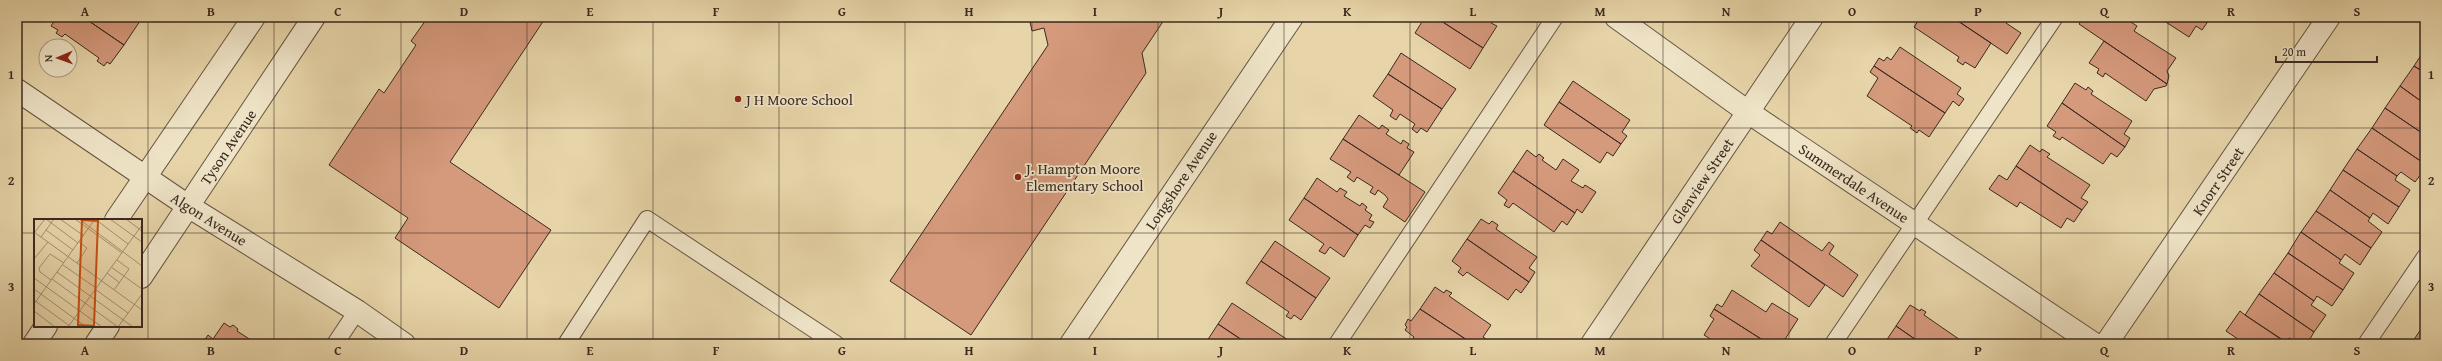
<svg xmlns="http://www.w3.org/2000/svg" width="2442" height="361" font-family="'Gentium Book Plus',serif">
<rect width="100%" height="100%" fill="#e7d5a9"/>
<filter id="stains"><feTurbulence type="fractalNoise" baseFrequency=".005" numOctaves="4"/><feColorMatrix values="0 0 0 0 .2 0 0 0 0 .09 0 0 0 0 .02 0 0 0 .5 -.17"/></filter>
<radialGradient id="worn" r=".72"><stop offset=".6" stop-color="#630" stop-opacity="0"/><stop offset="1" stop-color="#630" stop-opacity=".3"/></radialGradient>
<path fill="#d5997c" stroke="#3a2920" d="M 57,17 L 83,17 L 124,45 L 110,64 L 107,62 L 104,66 L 97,61 L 99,58 L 65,34 L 62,37 L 56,33 L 58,30 L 51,26 Z
M 83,17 L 140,17 L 142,18 L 124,45 Z
M 428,17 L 546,17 L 450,162 L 551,230 L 499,308 L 395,238 L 408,218 L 329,165 L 379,89 L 384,93 L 416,45 L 411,41 Z
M 1029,17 L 1166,17 L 1142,53 L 1146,73 L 971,335 L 890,281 L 1048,45 L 1044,28 L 1032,31 Z
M 1425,17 L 1435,17 L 1483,48 L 1470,69 L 1415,33 Z
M 1435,17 L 1491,17 L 1494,19 L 1491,23 L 1497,26 L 1483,48 Z
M 1921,17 L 1952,17 L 1991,43 L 1975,68 L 1965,62 L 1963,65 L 1957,61 L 1959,57 L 1914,27 Z
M 1952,17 L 2005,17 L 2008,19 L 2006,23 L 2021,33 L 2007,54 Z
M 2084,17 L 2123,17 L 2137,26 L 2134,31 L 2176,58 L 2167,71 L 2169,76 L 2167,84 L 2079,24 Z
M 2158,17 L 2204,17 L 2209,20 L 2202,30 L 2196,26 L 2189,37 Z
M 2425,34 L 2425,43 L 2421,41 Z
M 2104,41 L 2167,84 L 2166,86 L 2154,89 L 2146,101 L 2105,73 L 2103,77 L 2097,73 L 2099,69 L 2089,63 Z
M 1900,47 L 1961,88 L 1957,94 L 1964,99 L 1959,106 L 1953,101 L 1945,113 L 1874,66 L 1879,58 L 1884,61 L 1887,57 L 1891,60 Z
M 2425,49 L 2425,73 L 2414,66 Z
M 1401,53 L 1456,89 L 1442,109 L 1388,74 Z
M 1874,66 L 1945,113 L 1929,137 L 1919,130 L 1917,133 L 1910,128 L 1912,126 L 1867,96 L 1878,78 L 1870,72 Z
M 2414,66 L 2425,73 L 2425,104 L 2400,86 Z
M 1388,74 L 1442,109 L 1427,132 L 1421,128 L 1417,133 L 1412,129 L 1415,124 L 1400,114 L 1396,120 L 1390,116 L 1393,110 L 1373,96 Z
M 1573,81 L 1630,120 L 1622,132 L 1627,136 L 1621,144 L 1559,102 Z
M 2075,83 L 2086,90 L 2088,87 L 2093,91 L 2091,94 L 2132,121 L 2124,134 L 2130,138 L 2125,147 L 2062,103 Z
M 2400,86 L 2425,104 L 2425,135 L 2385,108 Z
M 1559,102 L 1621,144 L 1613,156 L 1607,152 L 1600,163 L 1544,125 Z
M 2062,103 L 2125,147 L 2117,157 L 2111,153 L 2103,164 L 2062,137 L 2060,140 L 2053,136 L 2056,132 L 2047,126 Z
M 2385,108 L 2425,135 L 2425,164 L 2372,128 Z
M 1359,115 L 1379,129 L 1382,125 L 1389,130 L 1386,134 L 1401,144 L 1403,140 L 1409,144 L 1407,148 L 1414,152 L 1399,175 L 1343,139 Z
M 2372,128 L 2425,164 L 2425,169 L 2415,182 L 2401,172 L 2397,176 L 2357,149 Z
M 1343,139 L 1425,192 L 1405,222 L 1383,207 L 1388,199 L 1385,195 L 1378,190 L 1375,195 L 1370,192 L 1373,187 L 1357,177 L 1354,182 L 1347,177 L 1351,172 L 1330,159 Z
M 2030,145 L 2040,152 L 2042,149 L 2050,154 L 2047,157 L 2090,185 L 2081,198 L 2088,202 L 2082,210 L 2016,166 Z
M 2357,149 L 2397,176 L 2395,180 L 2410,190 L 2399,207 L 2343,170 Z
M 1527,150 L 1536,157 L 1539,154 L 1544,158 L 1542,160 L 1556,170 L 1563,159 L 1579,170 L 1571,181 L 1583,188 L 1585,185 L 1596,192 L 1582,213 L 1577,209 L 1575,213 L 1513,171 Z
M 2016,166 L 2082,210 L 2074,222 L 2067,218 L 2061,228 L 2020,202 L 2017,207 L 1989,189 L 1999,175 L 2007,180 Z
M 2343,170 L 2399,207 L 2388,224 L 2373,213 L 2370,218 L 2330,190 Z
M 1513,171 L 1575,213 L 1567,225 L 1562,221 L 1554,232 L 1513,203 L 1509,208 L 1504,205 L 1507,200 L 1498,193 Z
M 1317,178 L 1337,192 L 1340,188 L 1347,192 L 1344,196 L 1360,206 L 1362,203 L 1367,207 L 1365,210 L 1372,215 L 1369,220 L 1374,222 L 1370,228 L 1365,225 L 1358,235 L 1304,198 Z
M 2330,190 L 2370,218 L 2368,221 L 2382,232 L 2371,248 L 2316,211 Z
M 1304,198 L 1358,235 L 1344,257 L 1330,247 L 1325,254 L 1319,251 L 1324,244 L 1289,220 Z
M 2316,211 L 2371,248 L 2360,265 L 2345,254 L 2341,260 L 2301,232 Z
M 1481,219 L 1489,224 L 1492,221 L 1498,225 L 1496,229 L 1537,257 L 1529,268 L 1535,272 L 1529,282 L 1467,239 Z
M 1780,222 L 1822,251 L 1829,242 L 1834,246 L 1829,254 L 1858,275 L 1843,297 L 1761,240 L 1767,231 L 1772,234 Z
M 2301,232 L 2341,260 L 2339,263 L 2354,273 L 2343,290 L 2288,253 Z
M 1467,239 L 1529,282 L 1521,293 L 1516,289 L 1508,300 L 1467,272 L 1463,276 L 1458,272 L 1461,268 L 1452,261 Z
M 1761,240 L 1825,285 L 1809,307 L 1751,266 L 1760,255 L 1754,250 Z
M 1275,241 L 1330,278 L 1316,298 L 1261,261 Z
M 2288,253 L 2343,290 L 2332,306 L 2317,296 L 2314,301 L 2274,273 Z
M 1261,261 L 1316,298 L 1301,320 L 1294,315 L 1291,319 L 1286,316 L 1289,312 L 1246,283 Z
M 2274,273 L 2314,301 L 2311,305 L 2326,315 L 2314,332 L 2259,294 Z
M 1435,287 L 1444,293 L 1446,290 L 1452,293 L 1449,296 L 1491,325 L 1483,337 L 1489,341 L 1487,344 L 1473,344 L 1420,309 Z
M 1732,290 L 1766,312 L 1772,303 L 1798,319 L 1782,344 L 1769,344 L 1714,309 L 1717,304 L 1722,307 Z
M 2259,294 L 2314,332 L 2307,344 L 2299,344 L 2289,338 L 2286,342 L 2245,315 Z
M 1232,303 L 1288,340 L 1285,344 L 1248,344 L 1218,324 Z
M 1910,305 L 1920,311 L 1921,309 L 1926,312 L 1924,315 L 1966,344 L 1922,344 L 1896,326 Z
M 1420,309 L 1473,344 L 1426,344 L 1420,340 L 1418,344 L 1412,340 L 1414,337 L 1405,330 L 1407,327 L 1405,325 L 1408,319 L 1411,321 Z
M 1714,309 L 1769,344 L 1718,344 L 1704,335 L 1714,319 L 1710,316 Z
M 2240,311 L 2245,315 L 2288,344 L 2245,344 L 2226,331 Z
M 224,323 L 230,327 L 233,325 L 238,329 L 237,331 L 257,344 L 202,344 L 208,335 L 213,339 Z
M 2425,323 L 2425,344 L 2411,344 Z
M 1218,324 L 1248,344 L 1205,344 Z
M 1896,326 L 1922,344 L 1884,344 Z"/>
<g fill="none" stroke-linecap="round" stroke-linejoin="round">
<g stroke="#655442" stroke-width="18">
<path id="service" d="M 335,344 L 357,311
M 566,344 L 647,219 L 836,344
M 1337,344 L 1555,17
M 1833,344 L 2055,17
M 2366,344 L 2425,257"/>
</g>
<g stroke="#655442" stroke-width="24">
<path id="minor" d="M 1071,344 L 1292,17
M 1592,344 L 1812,17
M 2106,344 L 2329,17"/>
</g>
<g stroke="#655442" stroke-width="24">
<path id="tertiary" d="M 1616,17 L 1748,112 L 2094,344
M 17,90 L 188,206 L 357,311 L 404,344
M 116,220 L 254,17
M 141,277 L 314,17
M 34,344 L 46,326
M 96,344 L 108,326"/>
</g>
<use href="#service" stroke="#efe4c7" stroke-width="16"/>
<use href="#minor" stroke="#efe4c7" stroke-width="22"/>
<use href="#tertiary" stroke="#efe4c7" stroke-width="22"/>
</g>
<path fill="none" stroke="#3a2920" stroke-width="1" stroke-opacity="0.55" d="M 148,17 L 148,344M 274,17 L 274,344M 401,17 L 401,344M 527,17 L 527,344M 653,17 L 653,344M 779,17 L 779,344M 905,17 L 905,344M 1032,17 L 1032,344M 1158,17 L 1158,344M 1284,17 L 1284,344M 1410,17 L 1410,344M 1537,17 L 1537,344M 1663,17 L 1663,344M 1789,17 L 1789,344M 1915,17 L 1915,344M 2041,17 L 2041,344M 2168,17 L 2168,344M 2294,17 L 2294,344M 17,128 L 2425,128M 17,233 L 35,233M 141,233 L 2425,233"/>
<g fill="#8f2418" stroke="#efe4c7" stroke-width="1.5">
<circle cx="738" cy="99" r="4"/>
<circle cx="1018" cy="177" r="4"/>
</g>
<g text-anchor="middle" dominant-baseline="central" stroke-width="3.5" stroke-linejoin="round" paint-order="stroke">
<g font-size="15" fill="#3a2920" stroke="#efe4c7" text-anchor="start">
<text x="746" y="99">J H Moore School</text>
<text x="1026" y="168">J. Hampton Moore<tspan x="1026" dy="17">Elementary School</tspan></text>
</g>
<g font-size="15" fill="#3a2920" stroke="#efe4c7">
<text transform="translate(228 147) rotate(-56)">Tyson Avenue</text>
<text transform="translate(1181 180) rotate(-56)">Longshore Avenue</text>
<text transform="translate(1702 181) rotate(-56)">Glenview Street</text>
<text transform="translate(2218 181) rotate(-56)">Knorr Street</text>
<text transform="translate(1854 183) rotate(34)">Summerdale Avenue</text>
<text transform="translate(209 219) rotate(32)">Algon Avenue</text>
</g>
</g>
<g transform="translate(34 219)">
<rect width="108" height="108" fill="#e7d5a9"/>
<path fill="none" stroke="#a29072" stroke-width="1" d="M 12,0 L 44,24M 26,0 L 50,17M 41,0 L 88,34M 45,0 L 108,47M 61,0 L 94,25M 76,0 L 108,23M 92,0 L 108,12M 12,11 L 39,31M 0,13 L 108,91M 0,14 L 11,0M 7,18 L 20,0M 0,40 L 14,23M 43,44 L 53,29 L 45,23M 29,46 L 62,69M 77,48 L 108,70M 23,53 L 99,108M 73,54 L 86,64M 0,59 L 68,108M 18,60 L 84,108M 17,61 L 6,53 L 5,49 L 16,35 L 30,44M 0,70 L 52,108M 61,70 L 94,94M 80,71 L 95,50 L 83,41M 0,81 L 37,108M 0,85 L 61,0M 0,92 L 21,108M 34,108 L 108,6M 84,108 L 108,75"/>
<path fill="#c54f10" fill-opacity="0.15" stroke="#c54f10" stroke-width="2" d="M 48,1 L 64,2 L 60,107 L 44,106 Z"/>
<rect width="108" height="108" fill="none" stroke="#3a2920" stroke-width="2"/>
</g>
<rect width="2442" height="361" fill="none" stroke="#e7d5a9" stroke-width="44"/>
<g transform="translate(58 58) rotate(268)"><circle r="19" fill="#efe4c7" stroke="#a79984"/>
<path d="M0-3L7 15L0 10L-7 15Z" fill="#8f2418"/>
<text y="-6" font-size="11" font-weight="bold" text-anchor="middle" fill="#3a2920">N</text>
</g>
<path d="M2276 56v6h101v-6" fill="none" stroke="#3a2920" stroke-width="2"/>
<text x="2282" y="56" font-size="12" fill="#3a2920" stroke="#efe4c7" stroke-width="3" paint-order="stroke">20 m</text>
<rect x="22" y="22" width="2398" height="317" fill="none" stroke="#3a2920" stroke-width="1.5"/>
<g font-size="13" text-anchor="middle" font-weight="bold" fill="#3a2920">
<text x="85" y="16">A</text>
<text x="211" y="16">B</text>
<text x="338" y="16">C</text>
<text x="464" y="16">D</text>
<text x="590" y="16">E</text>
<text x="716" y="16">F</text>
<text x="842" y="16">G</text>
<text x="969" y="16">H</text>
<text x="1095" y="16">I</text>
<text x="1221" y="16">J</text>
<text x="1347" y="16">K</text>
<text x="1473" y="16">L</text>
<text x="1600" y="16">M</text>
<text x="1726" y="16">N</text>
<text x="1852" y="16">O</text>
<text x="1978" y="16">P</text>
<text x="2104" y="16">Q</text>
<text x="2231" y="16">R</text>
<text x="2357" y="16">S</text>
<text x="11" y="79">1</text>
<text x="2431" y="79">1</text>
<text x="11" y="185">2</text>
<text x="2431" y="185">2</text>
<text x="11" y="291">3</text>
<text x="2431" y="291">3</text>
<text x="85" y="355">A</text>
<text x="211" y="355">B</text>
<text x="338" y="355">C</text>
<text x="464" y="355">D</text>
<text x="590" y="355">E</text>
<text x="716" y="355">F</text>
<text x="842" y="355">G</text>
<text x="969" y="355">H</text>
<text x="1095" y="355">I</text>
<text x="1221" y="355">J</text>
<text x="1347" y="355">K</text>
<text x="1473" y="355">L</text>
<text x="1600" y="355">M</text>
<text x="1726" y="355">N</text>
<text x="1852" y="355">O</text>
<text x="1978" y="355">P</text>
<text x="2104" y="355">Q</text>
<text x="2231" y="355">R</text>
<text x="2357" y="355">S</text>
</g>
<rect width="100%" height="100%" filter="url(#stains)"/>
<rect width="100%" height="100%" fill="url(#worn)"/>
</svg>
